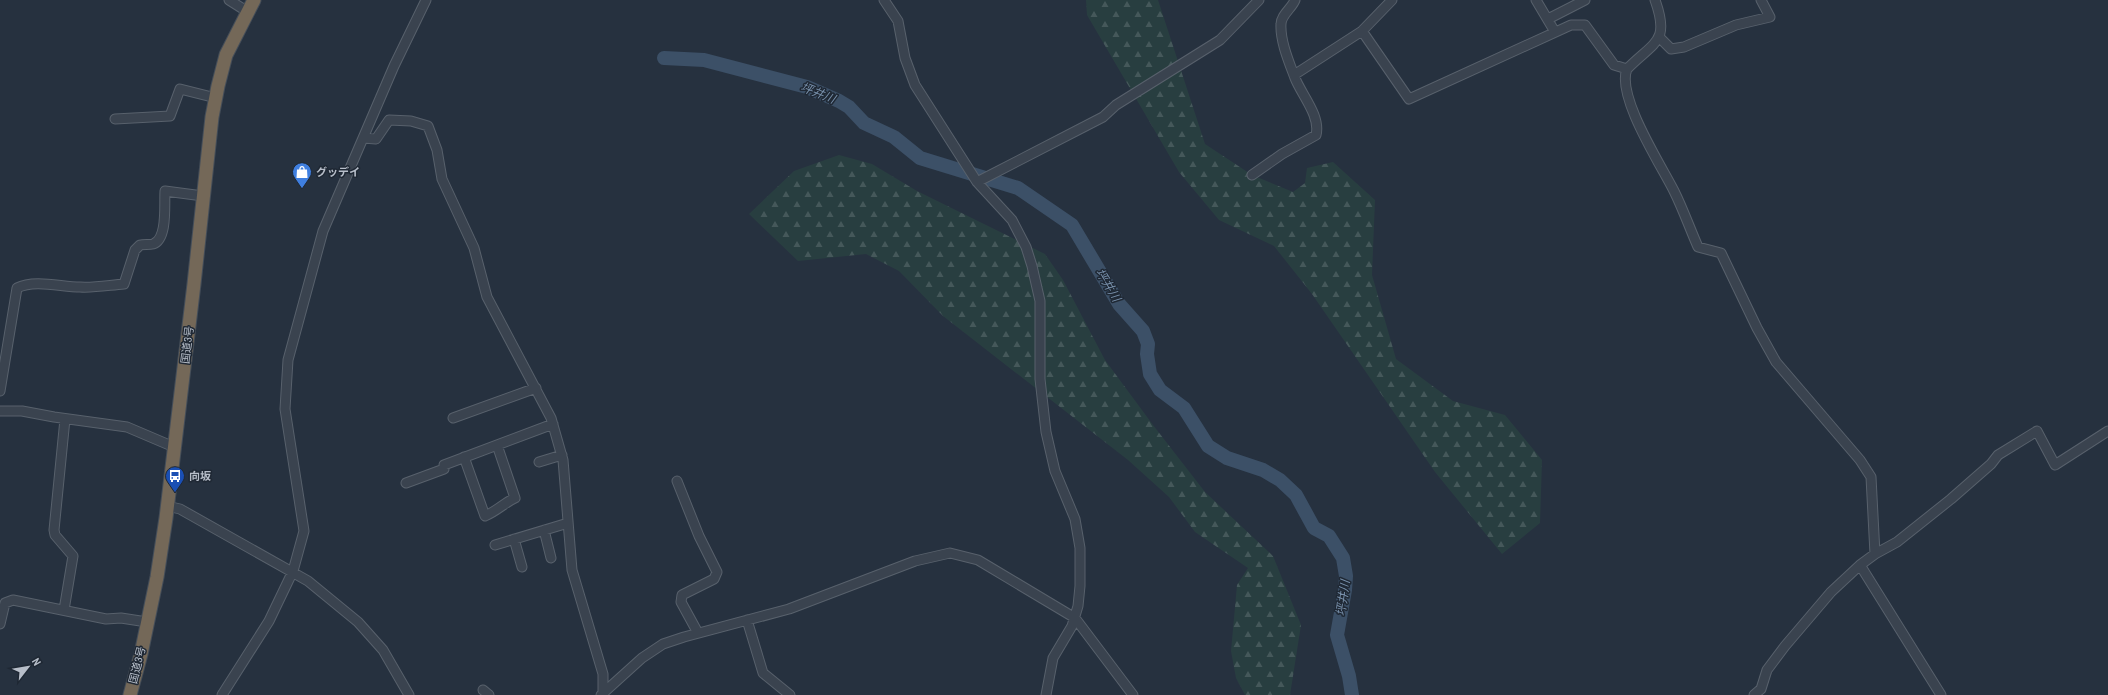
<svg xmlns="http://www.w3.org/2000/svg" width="2108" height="695" font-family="'Archivo Narrow','Noto Sans JP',sans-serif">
<defs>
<pattern id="forest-firs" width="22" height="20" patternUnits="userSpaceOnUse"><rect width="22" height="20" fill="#283e40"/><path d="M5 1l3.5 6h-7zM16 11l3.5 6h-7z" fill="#45585a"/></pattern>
</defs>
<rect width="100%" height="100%" fill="#26313f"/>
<path fill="url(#forest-firs)" d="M 1086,0 L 1158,0 L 1205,144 L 1252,175 L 1293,192 L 1305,183 L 1307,168 L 1333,162 L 1375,200 L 1372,275 L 1396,359 L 1453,401 L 1505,415 L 1542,460 L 1540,523 L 1502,554 L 1435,472 L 1312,294 L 1274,246 L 1219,220 L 1179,172 L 1087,15 Z
M 839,155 L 872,164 L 917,191 L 1045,254 L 1063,280 L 1105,360 L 1153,425 L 1205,492 L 1273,556 L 1301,625 L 1290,695 L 1245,695 L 1236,678 L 1231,651 L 1237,585 L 1248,568 L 1195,532 L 1169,497 L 1128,460 L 943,316 L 899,271 L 866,254 L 798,261 L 749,214 L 794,171 Z"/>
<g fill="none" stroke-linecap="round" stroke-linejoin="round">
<path stroke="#3c5067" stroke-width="14" d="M 664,58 L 704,60 L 807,87 L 839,101 L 849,107 L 864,123 L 894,137 L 920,158 L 1018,188 L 1072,225 L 1119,304 L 1143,331 L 1148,344 L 1147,354 L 1150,374 L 1160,390 L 1184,408 L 1208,446 L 1227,458 L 1263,470 L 1280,480 L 1296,495 L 1314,528 L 1329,536 L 1343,558 L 1346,576 L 1345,590 L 1337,635 L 1349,676 L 1352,695"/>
<g stroke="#58616c" stroke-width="11">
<path id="minor" d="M 229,0 L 248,12
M 884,0 L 898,21 L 905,58 L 915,85 L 977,182 L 1012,220 L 1026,247 L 1032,266 L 1040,301 L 1040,379 L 1046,432 L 1055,471 L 1075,519 L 1080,548 L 1080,586 L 1078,606 L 1072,626 L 1053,658 L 1046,695
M 1536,0 L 1555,32
M 1655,0 C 1670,42 1655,41 1627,69 C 1616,96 1661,165 1674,191 C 1683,209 1690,229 1698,247 L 1721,253 L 1757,328 L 1776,362 L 1860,460 L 1871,477 L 1875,554
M 1548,19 L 1585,0
M 1362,31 L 1409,99 L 1571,25 L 1585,25 L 1614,65 L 1627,69
M 1660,38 L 1671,49 L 1684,47 L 1736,25 L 1770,17 L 1761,0
M 1294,75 L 1362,31 L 1392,0
M 115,119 L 170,116 L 180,89 L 216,98
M 363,138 L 376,139 L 389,120 L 411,121 L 428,126 L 437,150 L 442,179 L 474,248 L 487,297 L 551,418 L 563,460 L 572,570 L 603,674 L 603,695
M 1252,175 L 1282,154 L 1316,135 C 1321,116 1301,94 1295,78 C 1289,62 1280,41 1281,24 C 1281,15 1292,8 1295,0
M 977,182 L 1103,117 L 1116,105 L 1220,40 L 1259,0
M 0,391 L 17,288 C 35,279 61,287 80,287 C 94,288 110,285 124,284 L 135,250 L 140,245 C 144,244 149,245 153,244 C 168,239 164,204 165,191 L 203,196
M 0,411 L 22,411 L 54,417 L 127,427 L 174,447
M 453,418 L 536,388
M 464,457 L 485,516 C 497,511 504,503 515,498 L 497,445
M 539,462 L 562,455
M 677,481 L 699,536 L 717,572 L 714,579 L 682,595 L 681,602 L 698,633
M 406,483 L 444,469 L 444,465 L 553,424
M 167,506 L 180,509 L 308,581 L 358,622 L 383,650 L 409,695
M 544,530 L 551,558
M 514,539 L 522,567
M 495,545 L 568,523
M 1860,565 L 1941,695
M 64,610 L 73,556 L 55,535 L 54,530 L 65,419
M 747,620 L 763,673 L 790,695
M 0,624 L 5,603 L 13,600 L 106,619 L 121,618 L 147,622
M 483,690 L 489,695
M 222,695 L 269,621 L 293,571 L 304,531 L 285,409 L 288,360 L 323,231 L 394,66 L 426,0
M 601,695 L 642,658 L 663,644 L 684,637 L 789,609 L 915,561 L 950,553 L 978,560 L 1075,618 L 1133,695
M 1754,695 L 1761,689 L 1767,670 L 1785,646 L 1831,592 L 1860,565 L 1875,554 L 1897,542 L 1951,499 L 1991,464 L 1998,455 L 2037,431 L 2055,465 L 2108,431"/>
</g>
<g stroke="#454e59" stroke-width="15">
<path id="highway" d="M 130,695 L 141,654 L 157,577 L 166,518 L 194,284 L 212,117 L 218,86 L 226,55 L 254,0"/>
</g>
<use href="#minor" stroke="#3a434f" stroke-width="9"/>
<use href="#highway" stroke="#746858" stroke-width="13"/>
</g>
<defs>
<g id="shop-pin" transform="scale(1)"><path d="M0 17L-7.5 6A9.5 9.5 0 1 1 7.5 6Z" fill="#3f7fe0" stroke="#1f2834"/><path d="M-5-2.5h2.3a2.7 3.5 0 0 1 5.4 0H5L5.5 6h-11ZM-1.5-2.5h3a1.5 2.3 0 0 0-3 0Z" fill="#fff"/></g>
<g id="bus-pin" transform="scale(1)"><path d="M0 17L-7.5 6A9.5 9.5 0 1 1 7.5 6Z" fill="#1a4fb4" stroke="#1f2834"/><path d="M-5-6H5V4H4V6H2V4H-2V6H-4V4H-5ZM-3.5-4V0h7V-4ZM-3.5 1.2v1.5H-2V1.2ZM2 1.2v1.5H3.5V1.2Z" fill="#fff"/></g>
</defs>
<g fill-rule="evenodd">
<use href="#shop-pin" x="302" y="172"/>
<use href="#bus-pin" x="175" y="476"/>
</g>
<g text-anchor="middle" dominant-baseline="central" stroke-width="3" stroke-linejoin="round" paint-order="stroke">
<g font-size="11" font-weight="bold" fill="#b7bec9" stroke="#1f2834" text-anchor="start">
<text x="316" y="172">グッデイ</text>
<text x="189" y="476">向坂</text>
</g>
<g font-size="11" fill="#b7bec9" stroke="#1f2834">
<text transform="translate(187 345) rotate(-83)">国道3号</text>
<text transform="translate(137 665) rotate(-76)">国道3号</text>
</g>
<g font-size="12" font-style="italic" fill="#7890ab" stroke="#1f2834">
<text transform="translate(818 93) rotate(22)">坪井川</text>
<text transform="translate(1108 285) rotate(59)">坪井川</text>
<text transform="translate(1343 598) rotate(-82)">坪井川</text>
</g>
</g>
<g transform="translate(28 667) rotate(59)" stroke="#1f2834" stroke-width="3" paint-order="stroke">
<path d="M0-3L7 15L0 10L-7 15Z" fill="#b7bec9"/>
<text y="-6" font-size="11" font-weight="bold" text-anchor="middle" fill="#b7bec9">N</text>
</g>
</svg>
